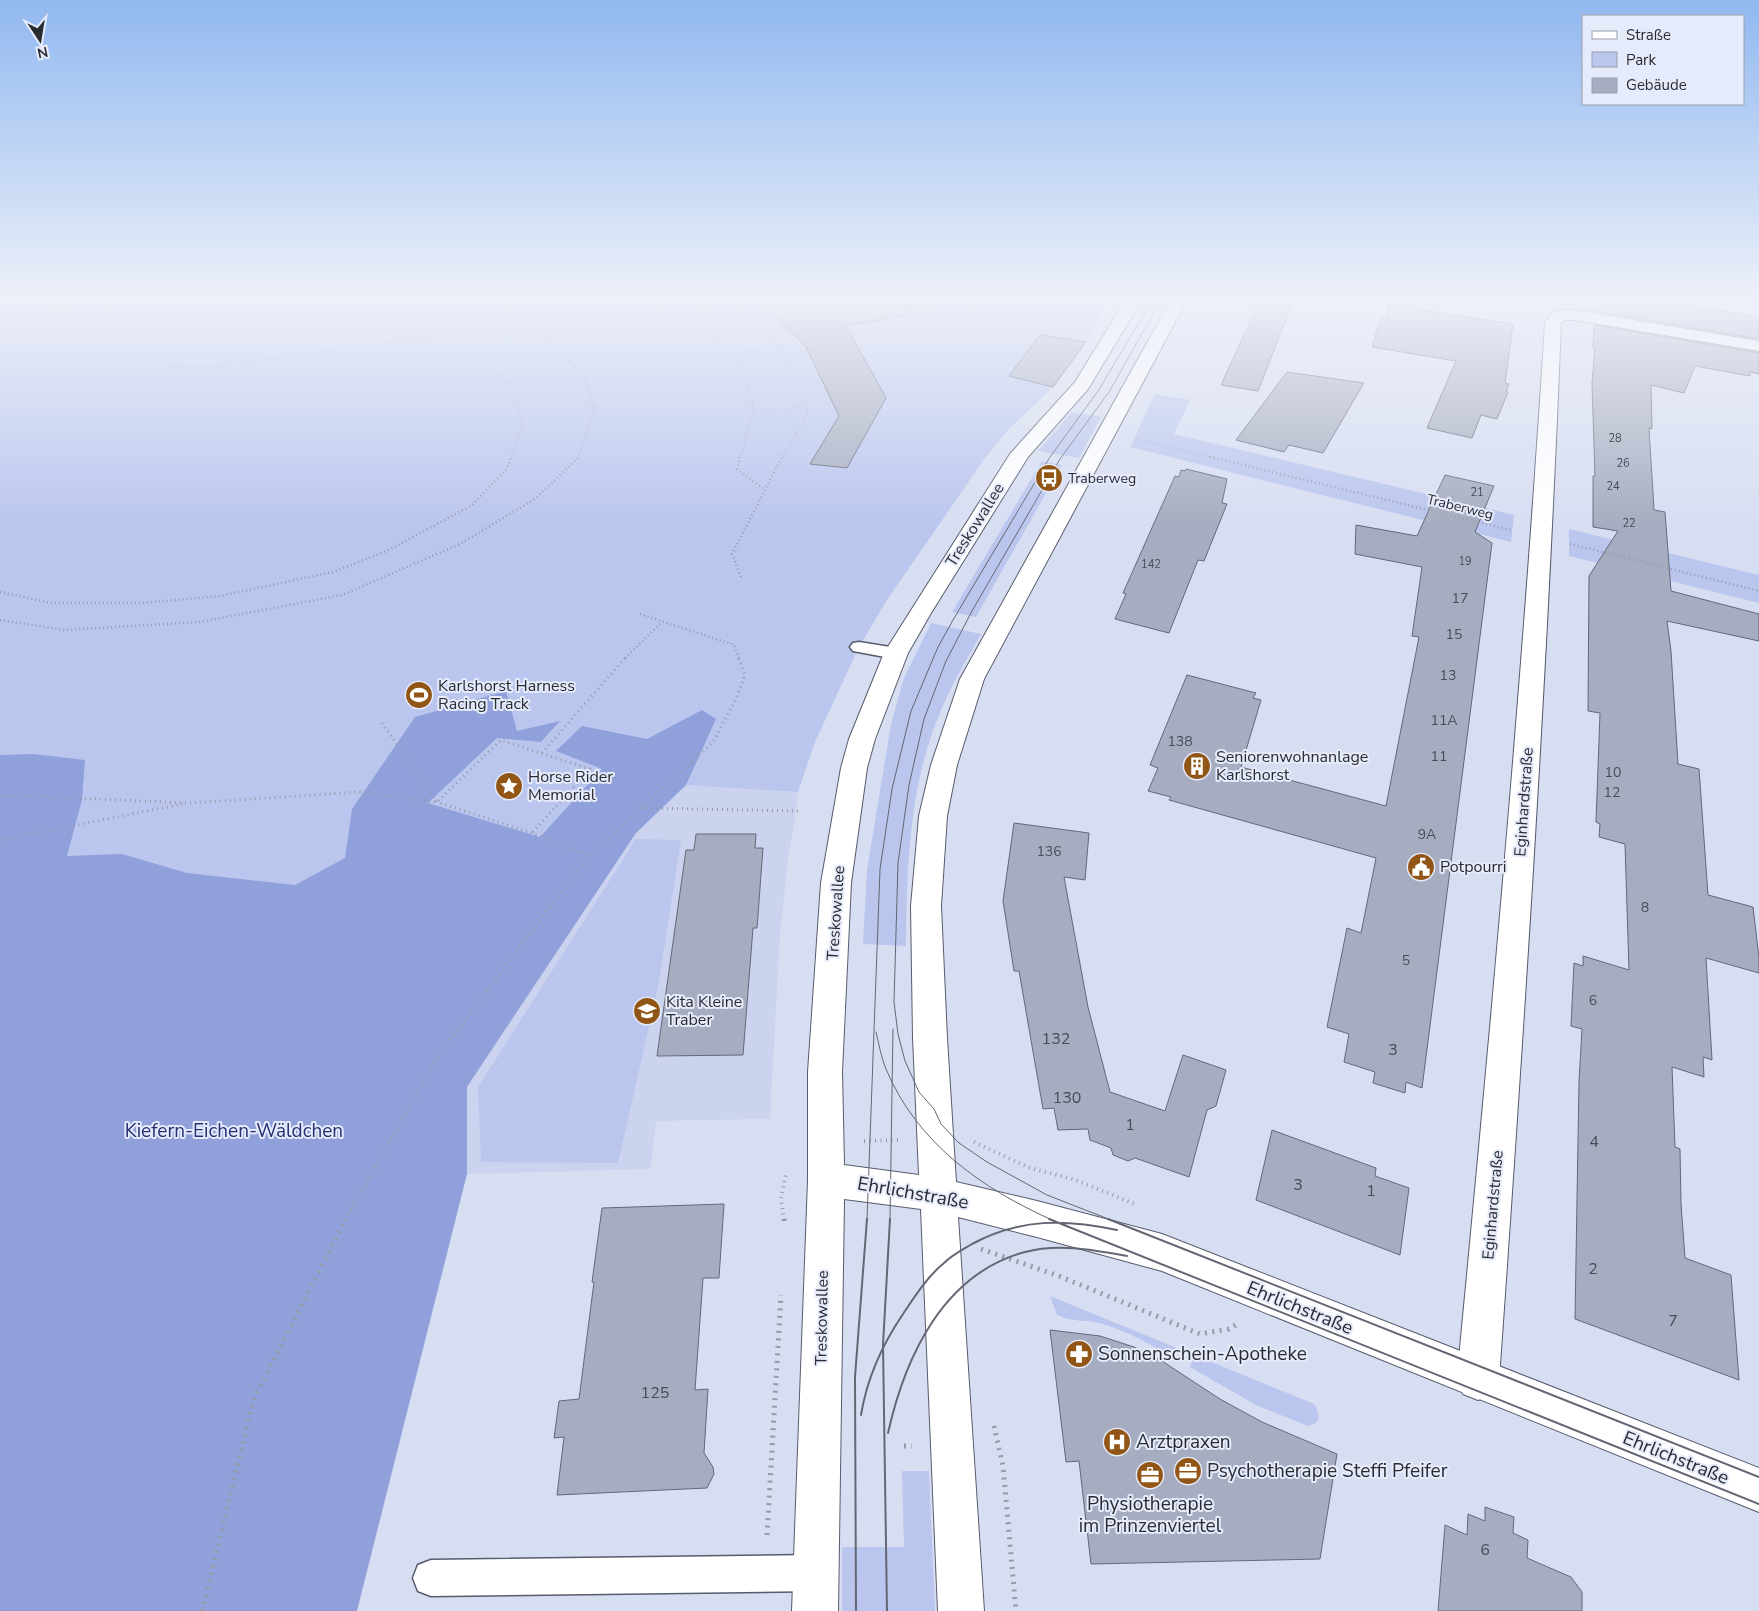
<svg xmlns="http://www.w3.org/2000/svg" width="1759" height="1611" font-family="'Nunito Sans',sans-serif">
<rect width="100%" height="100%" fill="#d8def2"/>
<path fill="#cbd3ee" d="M 686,785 L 798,792 L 793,833 L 789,850 L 780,935 L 770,1119 L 656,1121 L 651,1169 L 467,1174 L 467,1087 L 636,833 Z"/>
<path fill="#bbc6ee" d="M 0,298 L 1110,298 L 1086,342 L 1053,387 L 1008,430 L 985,458 L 887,600 L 859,647 L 815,742 L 798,792 L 686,785 L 636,833 L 0,1569 Z
M 1155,394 L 1190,400 L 1174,434 L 1514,515 L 1511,542 L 1130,447 Z
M 1072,412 L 1101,417 L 1079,458 L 1038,451 Z
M 1042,461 L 1062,465 L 976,617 L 952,612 Z
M 1569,529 L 1759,575 L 1759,603 L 1569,556 Z
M 931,623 L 981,634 C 968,658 953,682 942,708 C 909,783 907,865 906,946 L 863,944 L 867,870 L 891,724 L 904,678 Z
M 636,839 L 681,840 L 658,987 L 618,1163 L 481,1162 L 478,1087 Z
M 1050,1296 L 1177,1348 L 1173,1357 C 1150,1345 1128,1331 1103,1324 C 1087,1319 1073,1323 1057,1315 Z
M 1194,1355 L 1314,1404 C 1320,1414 1322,1423 1308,1426 L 1256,1405 L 1190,1367 Z
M 902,1471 L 929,1471 L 935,1611 L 842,1611 L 842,1547 L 904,1547 Z"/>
<path fill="#90a0db" d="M 506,691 L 517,731 L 560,721 L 541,742 L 497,738 L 428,803 L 540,837 L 602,769 L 556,751 L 582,726 L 647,739 L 702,710 L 716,719 L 686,785 L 636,833 L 467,1087 L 467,1174 L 357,1611 L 0,1611 L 0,755 L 34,754 L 85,760 L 82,800 L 67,856 L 122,854 L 187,873 L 295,885 L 345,858 L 352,809 L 415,717 Z"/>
<path fill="#a7adc0" stroke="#63687a" d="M 796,298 L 910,298 L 911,314 L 846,326 L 886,398 L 847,468 L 810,464 L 839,416 L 806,347 L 763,304 Z
M 1594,298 L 1642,298 L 1759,317 L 1759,339 L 1594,311 Z
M 1260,300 L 1292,304 L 1258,391 L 1221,385 Z
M 1389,303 L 1421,307 L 1421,310 L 1513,324 L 1505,383 L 1509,384 L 1506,391 L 1508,392 L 1497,419 L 1481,415 L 1472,438 L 1427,428 L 1456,361 L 1372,347 L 1381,318 L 1386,319 Z
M 1594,325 L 1759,353 L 1759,374 L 1750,372 L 1750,376 L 1695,366 L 1684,393 L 1651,385 L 1652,429 L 1649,428 L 1654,510 L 1665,512 L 1671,591 L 1759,614 L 1759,641 L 1667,621 L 1671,651 L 1678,764 L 1699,769 L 1708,895 L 1753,907 L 1759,958 L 1759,973 L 1706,958 L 1712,1060 L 1703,1057 L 1704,1077 L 1672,1067 L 1675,1147 L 1680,1149 L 1681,1204 L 1685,1258 L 1731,1275 L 1739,1380 L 1575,1319 L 1579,1082 L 1582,1029 L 1571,1026 L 1574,963 L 1583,966 L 1583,956 L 1629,970 L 1625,844 L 1599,837 L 1600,824 L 1596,822 L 1600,713 L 1588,711 L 1589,576 L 1618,531 L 1593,527 L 1593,476 L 1595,476 L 1592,383 L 1595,348 L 1593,348 Z
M 1040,335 L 1086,342 L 1053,387 L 1009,376 Z
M 1287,372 L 1364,383 L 1323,453 L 1289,445 L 1284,452 L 1236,440 Z
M 1186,469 L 1227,479 L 1222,503 L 1227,504 L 1204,561 L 1198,560 L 1169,633 L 1115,619 L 1126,594 L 1123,593 L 1175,476 L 1179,477 L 1181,470 L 1185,471 Z
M 1445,475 L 1494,486 L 1475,532 L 1492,543 L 1422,1088 L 1406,1082 L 1405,1093 L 1373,1083 L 1375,1072 L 1344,1062 L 1349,1034 L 1327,1027 L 1347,928 L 1361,933 L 1376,858 L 1169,800 L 1171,797 L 1148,791 L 1158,768 L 1150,765 L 1187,675 L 1256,693 L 1253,698 L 1261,700 L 1241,767 L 1386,806 L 1419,637 L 1412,636 L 1422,567 L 1355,554 L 1356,525 L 1417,536 Z
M 1014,823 L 1089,833 L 1085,880 L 1064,877 L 1088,1007 L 1110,1092 L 1165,1111 L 1183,1055 L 1226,1070 L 1216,1106 L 1207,1110 L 1189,1177 L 1135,1158 L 1128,1161 L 1113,1155 L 1111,1148 L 1090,1140 L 1088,1129 L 1058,1130 L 1054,1108 L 1043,1109 L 1019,971 L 1014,971 L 1003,901 Z
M 696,834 L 756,834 L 755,848 L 763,848 L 757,928 L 753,928 L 743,1055 L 657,1056 L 686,850 L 694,850 Z
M 1272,1130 L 1376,1168 L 1375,1176 L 1409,1188 L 1400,1255 L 1256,1200 Z
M 724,1204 L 719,1278 L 703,1278 L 695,1390 L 708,1389 L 704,1453 L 713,1467 L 714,1474 L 707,1488 L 557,1495 L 564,1437 L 554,1438 L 559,1401 L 579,1399 L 594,1282 L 592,1282 L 602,1208 Z
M 1050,1330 L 1100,1336 L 1134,1347 L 1162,1361 L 1220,1399 L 1262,1422 L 1337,1454 L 1320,1559 L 1091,1564 L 1079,1461 L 1066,1462 Z
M 1485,1507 L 1514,1517 L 1513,1533 L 1528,1540 L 1527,1558 L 1571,1577 L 1582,1592 L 1582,1611 L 1438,1611 L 1445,1525 L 1467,1535 L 1468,1514 L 1485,1521 Z"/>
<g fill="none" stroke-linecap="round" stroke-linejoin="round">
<g stroke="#575c6d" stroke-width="3">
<path id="lane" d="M 859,642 L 903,649 L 905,653 L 903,657 L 896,659 L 853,651 L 850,647 L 853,643 Z
M 816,1555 L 829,1560 L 834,1573 L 829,1586 L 816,1591 L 431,1596 L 418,1591 L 413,1578 L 418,1565 L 431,1560 Z"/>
</g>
<g stroke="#575c6d" stroke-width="2">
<path id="street" d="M 1559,310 L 1574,310 L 1759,341 L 1759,351 L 1574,320 L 1564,320 L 1561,323 C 1547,676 1524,1027 1499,1379 L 1493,1394 L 1478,1400 L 1463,1394 L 1457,1379 C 1491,1027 1523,676 1545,323 L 1553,312 Z"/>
</g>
<g stroke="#575c6d" stroke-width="2">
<path id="secondary" d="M 1127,298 L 1143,298 L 1088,389 L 1028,457 L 931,613 L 908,653 L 875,739 L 867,768 L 851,883 L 842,1072 L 844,1165 L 919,1175 L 913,1038 L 911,906 L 919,816 L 931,765 L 960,679 L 1172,298 L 1188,298 L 984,679 L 957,765 L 947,816 L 941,906 L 947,1038 L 956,1182 L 1037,1201 L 1162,1234 L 1759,1468 L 1759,1512 L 1162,1271 L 1037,1237 L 958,1217 L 984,1611 L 938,1611 L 921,1209 L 844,1199 L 838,1611 L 792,1611 L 808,1180 L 808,1072 L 821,883 L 841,768 L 849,739 L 884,653 L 1010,454 L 1075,382 Z"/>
</g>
<path stroke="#969baa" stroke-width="2" stroke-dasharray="0.5 2.5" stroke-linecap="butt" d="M 105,298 L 169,366 L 201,368 L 565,319
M 423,298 L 512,388 L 523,423 L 511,458
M 492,298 L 526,324 L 584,375 L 594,411 L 578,458
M 731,298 L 705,304 L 694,317 L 730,354 L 737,363 L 747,385 L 754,410 L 740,458
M 733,298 L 785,355 L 808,408 L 807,414 L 782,458
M 880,298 C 902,312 929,310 951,298
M 650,307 L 691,298
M 973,317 L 974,298
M 0,319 L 47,310 L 88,298
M 730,354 L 998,314
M 754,410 L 808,408
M 1136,439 L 1215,458"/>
<path stroke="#969baa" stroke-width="2.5" stroke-dasharray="1 3" stroke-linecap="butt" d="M 740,457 L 737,469 L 765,490
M 1210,457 L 1511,530
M 1570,544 L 1759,591
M 741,577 L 732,554 L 782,457
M 0,592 L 51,603 L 141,603 L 220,596 L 333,572 L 389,550 L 472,505 L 507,469 L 511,457
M 640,614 L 734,645 L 739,658
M 0,620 L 64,630 L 200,622 L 342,595 L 460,544 L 535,499 L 579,457
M 625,658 L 661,623"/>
<path stroke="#969baa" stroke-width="3" stroke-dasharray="1 4" stroke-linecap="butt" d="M 382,723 L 437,802 L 532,833 L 590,856
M 542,753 L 626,657
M 0,795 L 189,803 L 359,792 L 437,802 L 501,740 L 590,769 L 532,833
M 642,808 L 801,811
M 0,840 L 183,804
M 549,908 L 590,856 L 713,742 L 736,699 L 745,676 L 738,657"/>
<path stroke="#969baa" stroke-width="4" stroke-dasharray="1 4.5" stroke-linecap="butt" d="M 864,1141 L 898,1140
M 974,1142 L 1030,1168 L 1073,1179 L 1135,1204
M 345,1220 L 437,1058 L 550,906
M 784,1220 L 781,1199 L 786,1174"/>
<path stroke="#969baa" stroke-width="5" stroke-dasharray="2 5.5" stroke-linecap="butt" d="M 784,1219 L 785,1224
M 981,1249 L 1059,1276 L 1200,1334 L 1229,1329 L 1239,1323
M 994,1426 L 1003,1466 L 1016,1611
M 904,1446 L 912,1446
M 767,1535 L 781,1295
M 202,1611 L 254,1398 L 346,1219"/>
<use href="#lane" fill="#fff" fill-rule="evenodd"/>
<use href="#street" fill="#fff" fill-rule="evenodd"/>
<use href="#secondary" fill="#fff" fill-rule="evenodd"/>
<path stroke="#646773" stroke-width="1" d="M 876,1032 C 879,1044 881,1057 886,1069 C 917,1143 981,1188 1052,1220
M 867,1220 L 880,869 L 892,789 L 911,711 L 938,647 L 953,620 L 1050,457 L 1098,391 L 1154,298
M 890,1220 L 893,1029
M 1111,1220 L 1047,1195 L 987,1162 L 959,1143 L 941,1124 L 934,1109 L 919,1092 L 905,1061 L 898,1034 L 894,1002 L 898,863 L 909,785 L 924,719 L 946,661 L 972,611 L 1060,459 L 1109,392 L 1162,298"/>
<path stroke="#646773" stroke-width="2" d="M 1049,1219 L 1759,1504
M 1108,1219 L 1759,1477
M 861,1415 C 867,1378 882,1345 903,1314 C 915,1296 927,1277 944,1263 C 952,1255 962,1250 972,1244 C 1020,1218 1065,1219 1117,1230
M 888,1433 C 905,1357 943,1274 1025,1252 C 1058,1243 1094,1250 1127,1256
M 856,1611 L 855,1377 L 867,1219
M 887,1611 L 883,1345 L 890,1219"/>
</g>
<linearGradient id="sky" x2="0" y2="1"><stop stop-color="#91b8f0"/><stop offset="0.57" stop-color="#edf0f9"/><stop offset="1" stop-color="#edf0f9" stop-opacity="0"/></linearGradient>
<rect width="1759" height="524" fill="url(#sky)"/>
<defs>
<g id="bus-disc" transform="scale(1.4375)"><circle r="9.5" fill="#915615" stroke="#e6ebfb"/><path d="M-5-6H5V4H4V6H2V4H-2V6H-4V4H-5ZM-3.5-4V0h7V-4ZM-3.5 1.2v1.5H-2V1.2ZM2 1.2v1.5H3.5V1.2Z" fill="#fff"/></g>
<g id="stadium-disc" transform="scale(1.4375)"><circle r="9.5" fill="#915615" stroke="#e6ebfb"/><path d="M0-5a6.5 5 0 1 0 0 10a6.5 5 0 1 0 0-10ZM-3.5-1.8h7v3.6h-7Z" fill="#fff"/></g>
<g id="building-disc" transform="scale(1.4375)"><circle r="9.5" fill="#915615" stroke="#e6ebfb"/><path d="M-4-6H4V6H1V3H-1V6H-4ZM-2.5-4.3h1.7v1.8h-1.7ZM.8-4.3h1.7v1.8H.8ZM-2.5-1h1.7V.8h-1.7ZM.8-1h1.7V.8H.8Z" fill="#fff"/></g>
<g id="sight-disc" transform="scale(1.4375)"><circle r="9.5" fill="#915615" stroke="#e6ebfb"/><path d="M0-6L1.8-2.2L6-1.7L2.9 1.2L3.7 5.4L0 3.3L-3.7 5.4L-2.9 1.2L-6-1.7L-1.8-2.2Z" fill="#fff"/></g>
<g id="civic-disc" transform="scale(1.4375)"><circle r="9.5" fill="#915615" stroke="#e6ebfb"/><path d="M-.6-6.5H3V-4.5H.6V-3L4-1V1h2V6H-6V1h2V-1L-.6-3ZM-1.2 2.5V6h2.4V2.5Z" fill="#fff"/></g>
<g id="school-disc" transform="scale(1.4375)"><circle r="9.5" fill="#915615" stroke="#e6ebfb"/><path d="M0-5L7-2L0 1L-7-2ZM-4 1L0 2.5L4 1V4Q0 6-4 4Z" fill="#fff"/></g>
<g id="pharmacy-disc" transform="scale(1.4375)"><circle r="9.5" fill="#915615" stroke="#e6ebfb"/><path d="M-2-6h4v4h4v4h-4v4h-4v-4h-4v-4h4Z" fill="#fff"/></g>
<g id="hospital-disc" transform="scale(1.4375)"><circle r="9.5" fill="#915615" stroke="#e6ebfb"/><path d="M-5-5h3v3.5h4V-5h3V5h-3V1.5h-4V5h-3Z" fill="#fff"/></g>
<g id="office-disc" transform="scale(1.4375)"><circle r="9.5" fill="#915615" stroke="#e6ebfb"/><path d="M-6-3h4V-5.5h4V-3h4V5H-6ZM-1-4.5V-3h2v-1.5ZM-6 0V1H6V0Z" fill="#fff"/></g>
</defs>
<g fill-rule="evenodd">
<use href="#bus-disc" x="1049" y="478"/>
<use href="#stadium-disc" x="419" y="695"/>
<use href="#building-disc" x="1197" y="766"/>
<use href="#sight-disc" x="509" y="786"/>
<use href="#civic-disc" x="1421" y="867"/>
<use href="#school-disc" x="647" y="1011"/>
<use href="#pharmacy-disc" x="1079" y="1354"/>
<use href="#hospital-disc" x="1117" y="1442"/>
<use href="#office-disc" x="1188" y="1471"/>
<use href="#office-disc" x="1150" y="1475"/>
</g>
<g text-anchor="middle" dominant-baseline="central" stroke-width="4" stroke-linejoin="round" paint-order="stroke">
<g font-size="11" fill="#484c56">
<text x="1615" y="438">28</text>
<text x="1623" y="463">26</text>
<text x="1613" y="486">24</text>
<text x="1477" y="492">21</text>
<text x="1629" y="523">22</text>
<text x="1465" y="561">19</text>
<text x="1151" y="564">142</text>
</g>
<g font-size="14" fill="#292b33" stroke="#e6ebfb" text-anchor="start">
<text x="1068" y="478">Traberweg</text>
</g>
<g font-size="14" fill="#292b33" stroke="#e6ebfb">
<text transform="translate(1460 507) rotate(14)">Traberweg</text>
</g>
<g font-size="14" fill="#484c56">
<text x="1460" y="598">17</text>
<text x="1454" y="634">15</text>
<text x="1448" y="675">13</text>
<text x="1444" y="720">11A</text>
<text x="1180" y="741">138</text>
<text x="1439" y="756">11</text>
<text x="1613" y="772">10</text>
<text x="1612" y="792">12</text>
<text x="1427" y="834">9A</text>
<text x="1049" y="851">136</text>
<text x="1645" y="907">8</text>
<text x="1406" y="960">5</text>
<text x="1593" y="1000">6</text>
</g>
<g font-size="16" fill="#292b33" stroke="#e6ebfb">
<text transform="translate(975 525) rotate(-58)">Treskowallee</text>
<text transform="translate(1524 802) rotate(-86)">Eginhardstraße</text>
<text transform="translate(836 913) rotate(-86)">Treskowallee</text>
<text transform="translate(1493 1205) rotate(-85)">Eginhardstraße</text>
<text transform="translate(822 1318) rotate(-89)">Treskowallee</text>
</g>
<g font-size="16" fill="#292b33" stroke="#e6ebfb" text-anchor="start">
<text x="438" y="686">Karlshorst Harness<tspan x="438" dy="18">Racing Track</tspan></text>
<text x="1216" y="757">Seniorenwohnanlage<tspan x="1216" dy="18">Karlshorst</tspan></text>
<text x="528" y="777">Horse Rider<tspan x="528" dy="18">Memorial</tspan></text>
<text x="1440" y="867">Potpourri</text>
<text x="666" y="1002">Kita Kleine<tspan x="666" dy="18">Traber</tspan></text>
</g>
<g font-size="16" fill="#484c56">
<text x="1056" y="1039">132</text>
<text x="1393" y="1050">3</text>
<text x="1067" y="1098">130</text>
<text x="1130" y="1125">1</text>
<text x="1594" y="1142">4</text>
<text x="1298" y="1185">3</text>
<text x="1371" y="1191">1</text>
<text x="1593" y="1269">2</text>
<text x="1673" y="1321">7</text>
<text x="655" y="1393">125</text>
<text x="1485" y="1550">6</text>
</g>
<g font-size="19" fill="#273076" stroke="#e6ebfb">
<text x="234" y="1131">Kiefern-Eichen-Wäldchen</text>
</g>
<g font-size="19" fill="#292b33" stroke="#e6ebfb">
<text transform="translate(913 1193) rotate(10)">Ehrlichstraße</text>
<text transform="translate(1300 1308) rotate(22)">Ehrlichstraße</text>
<text transform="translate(1676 1458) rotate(22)">Ehrlichstraße</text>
</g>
<g font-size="19" fill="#292b33" stroke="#e6ebfb" text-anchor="start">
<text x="1098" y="1354">Sonnenschein-Apotheke</text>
<text x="1136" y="1442">Arztpraxen</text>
<text x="1207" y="1471">Psychotherapie Steffi Pfeifer</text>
<text x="1150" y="1504" text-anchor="middle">Physiotherapie<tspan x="1150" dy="22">im Prinzenviertel</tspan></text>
</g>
</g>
<rect x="1582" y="15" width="162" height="90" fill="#e6ebfb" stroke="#9a9eab"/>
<rect x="1592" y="31" width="25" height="8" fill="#ffffff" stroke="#9a9eab"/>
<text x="1626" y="40" font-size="15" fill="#292b33">Straße</text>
<rect x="1592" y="52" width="25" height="15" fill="#bbc6ee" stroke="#9a9eab"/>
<text x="1626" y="65" font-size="15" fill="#292b33">Park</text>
<rect x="1592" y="78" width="25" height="15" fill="#a7adc0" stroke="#9a9eab"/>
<text x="1626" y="90" font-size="15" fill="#292b33">Gebäude</text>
<g transform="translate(40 40) rotate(168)" stroke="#e6ebfb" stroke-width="4" paint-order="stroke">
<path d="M0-4L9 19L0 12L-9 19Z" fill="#292b33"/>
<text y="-8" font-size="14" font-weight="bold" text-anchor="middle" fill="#292b33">N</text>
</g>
</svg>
